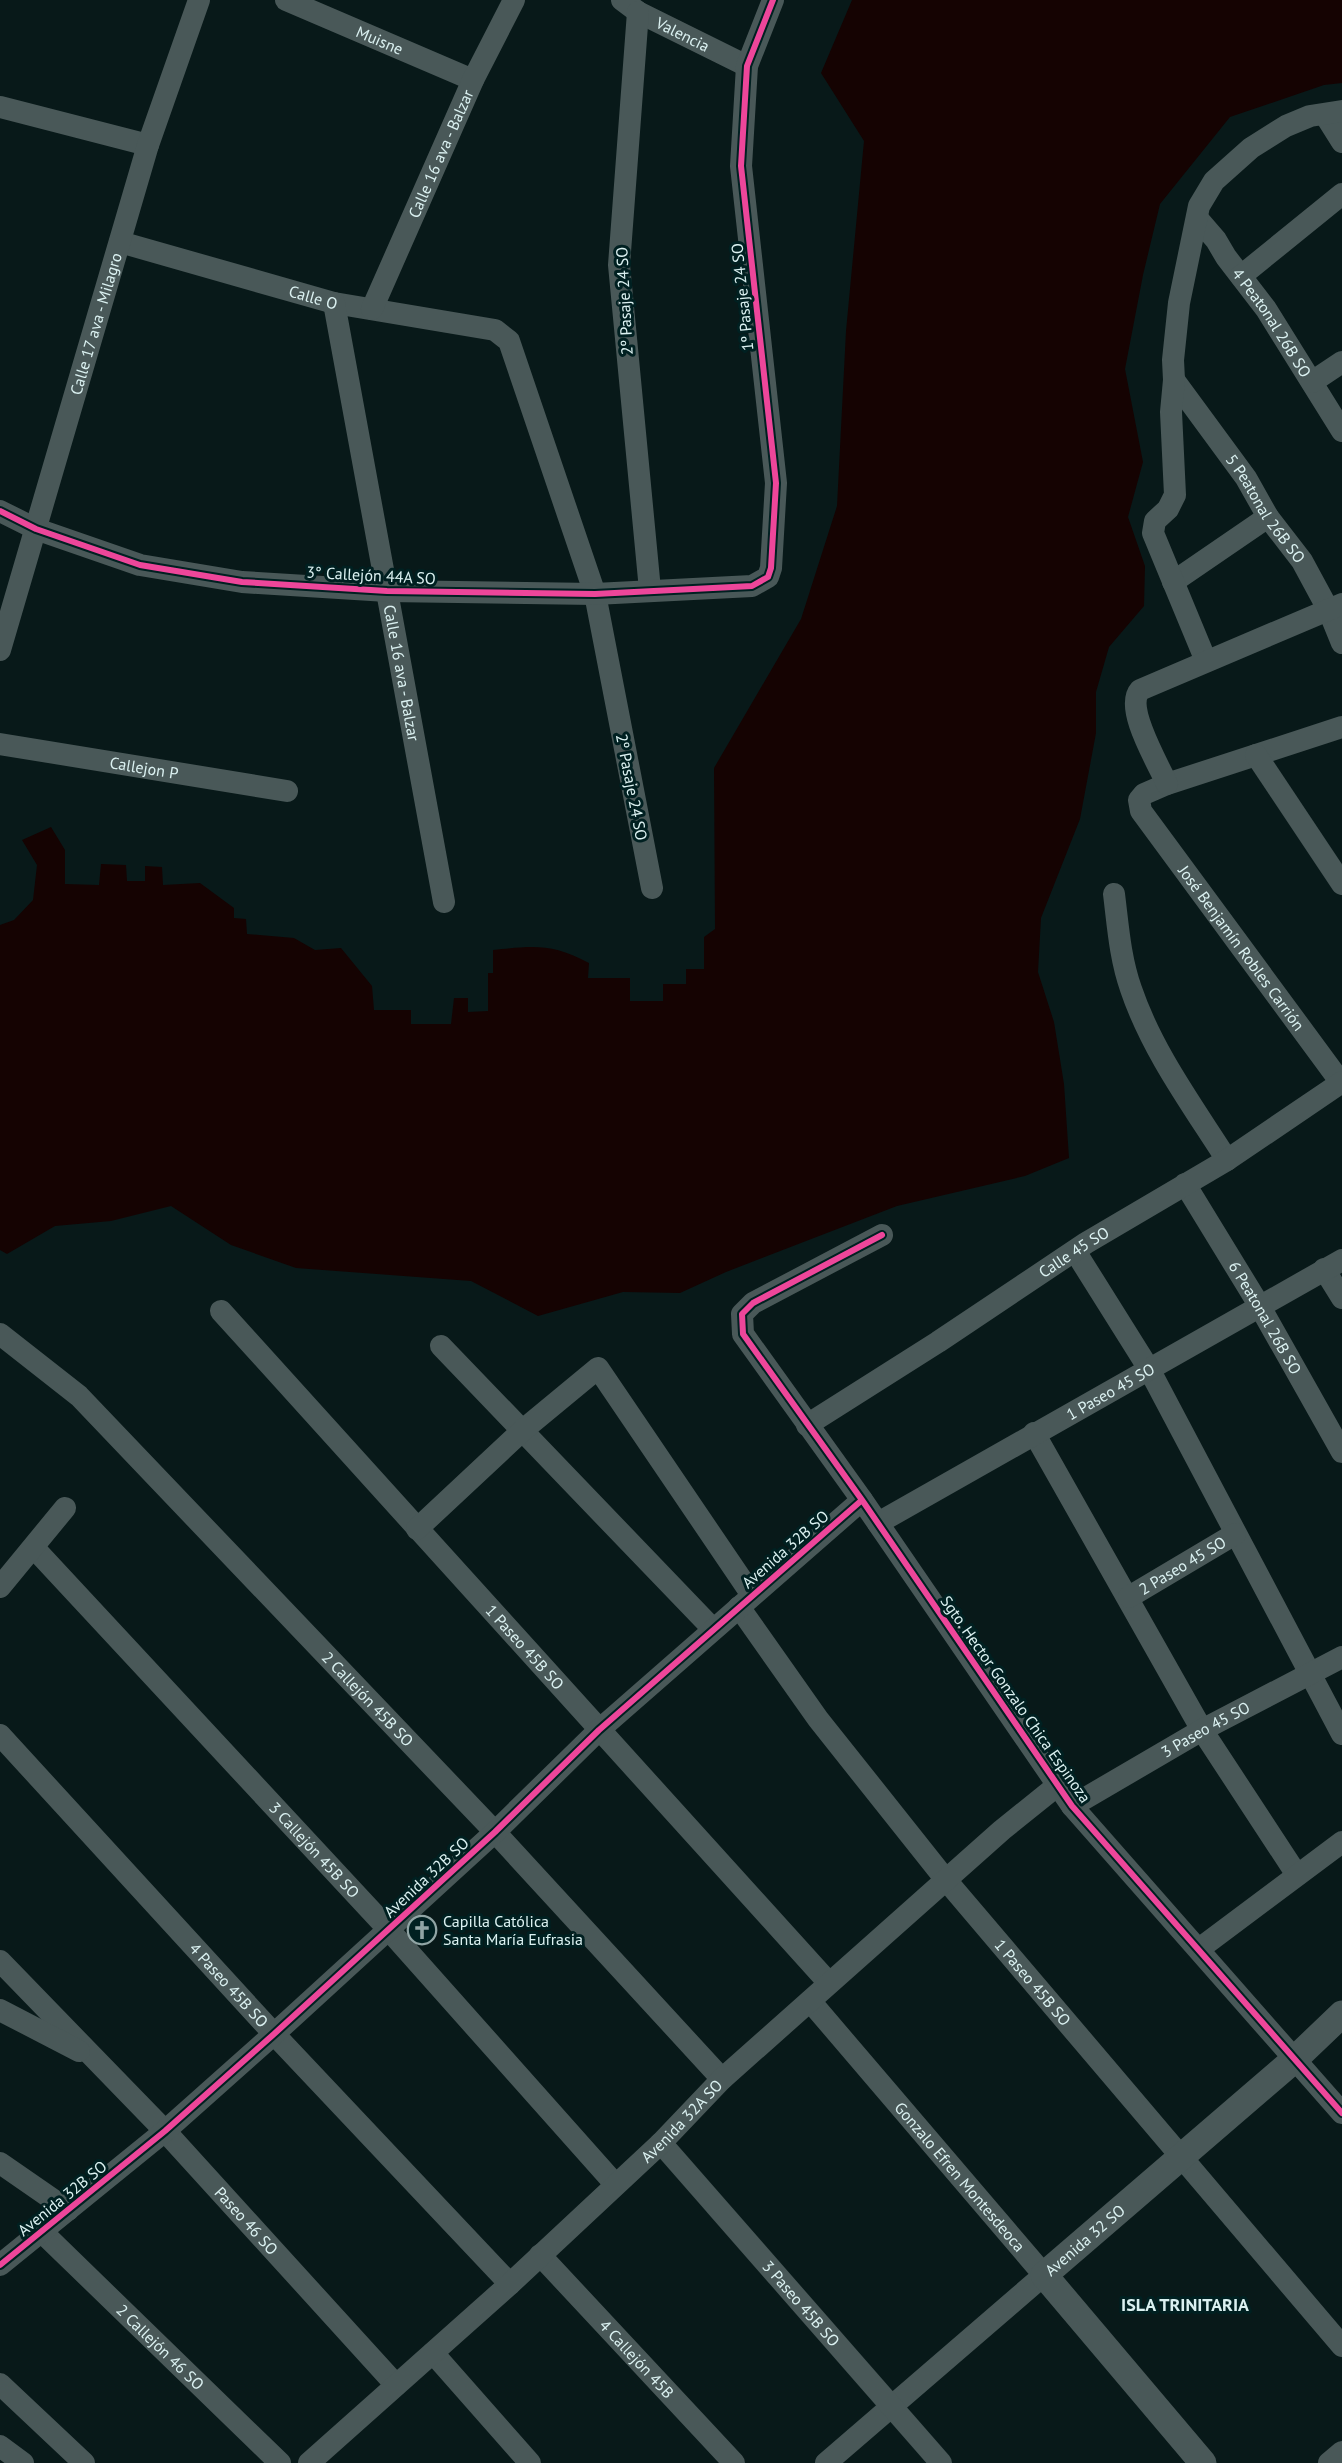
<svg xmlns="http://www.w3.org/2000/svg" width="1342" height="2463" font-family="'PT Sans',sans-serif">
<rect width="100%" height="100%" fill="#081919"/>
<path fill="#150302" d="M 852,0 L 1342,0 L 1342,83 L 1324,85 L 1230,117 L 1160,204 L 1143,275 L 1125,369 L 1143,462 L 1128,517 L 1145,566 L 1144,606 L 1109,647 L 1096,692 L 1096,733 L 1080,819 L 1041,918 L 1038,972 L 1054,1022 L 1064,1084 L 1069,1158 L 1025,1176 L 897,1206 L 726,1272 L 680,1293 L 623,1292 L 538,1316 L 471,1281 L 296,1268 L 231,1245 L 171,1206 L 111,1221 L 55,1226 L 7,1254 L 0,1250 L 0,925 L 14,920 L 33,900 L 37,865 L 22,840 L 51,827 L 65,850 L 65,884 L 99,885 L 101,864 L 126,865 L 127,881 L 145,881 L 145,866 L 162,867 L 163,885 L 200,883 L 234,908 L 234,918 L 246,919 L 247,934 L 294,938 L 315,950 L 341,948 L 372,986 L 374,1010 L 411,1010 L 411,1024 L 451,1024 L 454,998 L 468,998 L 468,1012 L 488,1011 L 488,973 L 493,973 L 493,950 C 534,946 551,943 589,963 L 588,978 L 630,978 L 630,1001 L 663,1001 L 663,984 L 686,984 L 686,969 L 704,969 L 704,937 L 715,929 L 714,768 L 801,619 L 837,506 L 846,331 L 864,141 L 821,73 Z"/>
<g fill="none" stroke-linecap="round" stroke-linejoin="round">
<g stroke="#495858" stroke-width="22">
<path id="s1" d="M 286,0 L 473,80"/>
<path id="s2" d="M 622,0 L 638,12 L 747,66"/>
<path d="M 638,12 L 619,265 L 650,590"/>
<path d="M 0,107 L 148,145"/>
<path d="M 1325,115 L 1342,142"/>
<path id="s3" d="M 1197,218 L 1216,240 L 1226,257 L 1266,309 L 1342,431"/>
<path id="s4" d="M 120,242 L 334,303 L 495,330 L 509,341 L 595,594 L 652,888"/>
<path d="M 1241,276 L 1342,194"/>
<path id="s5" d="M 334,303 L 444,902"/>
<path id="s6" d="M 372,309 L 473,80 L 514,0"/>
<path id="s7" d="M 1174,380 L 1246,478 L 1268,517 L 1302,561 L 1329,611 L 1342,643"/>
<path d="M 1312,382 L 1342,362"/>
<path d="M 0,511 L 36,529 L 140,565 L 242,582 L 387,591 L 595,594 L 752,586 L 768,577 L 771,568 L 776,483 L 741,166 L 747,66 L 773,0"/>
<path d="M 1173,582 L 1268,517"/>
<path id="s8" d="M 0,650 L 148,145 L 199,0"/>
<path d="M 1206,661 L 1153,533 L 1155,521 L 1168,509 L 1175,495 L 1171,412 L 1174,380 L 1173,360 L 1179,303 L 1199,206 L 1214,181 L 1251,148 L 1286,126 L 1310,116 L 1342,111"/>
<path id="s9" d="M 1342,727 L 1167,784 L 1144,794 L 1139,800 L 1141,811 L 1342,1084"/>
<path id="s10" d="M 0,744 L 287,791"/>
<path d="M 1256,755 L 1342,884"/>
<path d="M 1167,784 C 1158,763 1124,708 1140,690 L 1342,604"/>
<path d="M 1114,894 C 1118,926 1120,958 1131,989 C 1152,1051 1192,1105 1227,1160"/>
<path id="s11" d="M 1185,1184 L 1259,1305 L 1342,1452"/>
<path d="M 882,1235 L 753,1303 L 742,1314 L 743,1334 L 862,1500 L 1072,1806 L 1342,2113"/>
<path d="M 1075,1251 L 1149,1369 L 1342,1734"/>
<path d="M 1324,1269 L 1342,1298"/>
<path id="s12" d="M 221,1311 L 829,1983"/>
<path id="s13" d="M 0,1334 L 79,1396 L 495,1832 L 722,2079"/>
<path d="M 441,1346 L 713,1629"/>
<path id="s14" d="M 807,1425 L 938,1342 L 1086,1243 L 1227,1160 L 1342,1082"/>
<path d="M 1034,1433 L 1202,1730 L 1297,1875"/>
<path id="s15" d="M 878,1523 L 1342,1260"/>
<path d="M 417,1529 L 523,1430 L 598,1368 L 752,1595"/>
<path id="s16" d="M 34,1548 L 389,1930 L 615,2184"/>
<path d="M 0,1587 L 65,1508"/>
<path id="s17" d="M 1129,1597 L 1235,1534"/>
<path id="s18" d="M 739,1607 L 818,1719 L 946,1880 L 1342,2346"/>
<path id="s19" d="M 0,1735 L 274,2034 L 510,2284"/>
<path id="s20" d="M 1072,1806 L 1202,1730 L 1342,1657"/>
<path d="M 1199,1949 L 1342,1842"/>
<path id="s21" d="M 0,1961 L 165,2131 L 396,2385"/>
<path id="s22" d="M 810,2001 L 1044,2275 L 826,2463"/>
<path d="M 0,2010 L 79,2051"/>
<path id="s23" d="M 661,2143 L 941,2463"/>
<path d="M 0,2163 L 68,2210"/>
<path id="s24" d="M 42,2232 L 280,2463"/>
<path id="s25" d="M 540,2255 L 734,2463"/>
<path d="M 0,2265 L 165,2131 L 274,2034 L 495,1832 L 599,1730 L 862,1500"/>
<path d="M 433,2353 L 530,2463"/>
<path d="M 0,2384 L 84,2463"/>
<path d="M 0,2446 L 23,2463"/>
<path id="s26" d="M 309,2463 L 510,2284 L 661,2143 L 722,2079 L 1002,1830 L 1058,1785"/>
<path d="M 1329,2463 L 1342,2452"/>
</g>
<path stroke="#495858" stroke-width="27" id="s27" d="M 1203,2463 L 1044,2275 L 1295,2059 L 1342,2014"/>
<g stroke="#002021" stroke-width="10">
<path id="cycleway" d="M 0,511 L 36,529 L 140,565 L 242,582 L 387,591 L 595,594 L 752,586 L 768,577 L 771,568 L 776,483 L 741,166 L 747,66 L 773,0
M 882,1235 L 753,1303 L 742,1314 L 743,1334 L 862,1500 L 1072,1806 L 1342,2113
M 0,2265 L 165,2131 L 274,2034 L 495,1832 L 599,1730 L 862,1500"/>
</g>
<use href="#cycleway" stroke="#ed469a" stroke-width="6"/>
</g>
<defs>
<g id="church-ring" transform="scale(1.5)"><circle r="9.5" fill="#002021" stroke="#91a5a5" stroke-width="1.5"/><path d="M-1.2-6h2.4v3.5h3.3v2.4h-3.3V6h-2.4V-.1h-3.3v-2.4h3.3Z" fill="#91a5a5"/></g>
</defs>
<g fill-rule="evenodd">
<use href="#church-ring" x="422" y="1930"/>
</g>
<g text-anchor="middle" dominant-baseline="central" stroke-width="6" stroke-linejoin="round" paint-order="stroke">
<g font-size="16" fill="#dbf1f1" stroke="#002021">
<text stroke="none"><textPath href="#s2" startOffset="70">Valencia</textPath></text>
<text stroke="none"><textPath href="#s1" startOffset="102">Muisne</textPath></text>
<text stroke="none"><textPath href="#s6" startOffset="170">Calle 16 ava - Balzar</textPath></text>
<text stroke="none"><textPath href="#s4" startOffset="201">Calle O</textPath></text>
<text transform="translate(742 297) rotate(-96)">1º Pasaje 24 SO</text>
<text transform="translate(624 301) rotate(-93)">2º Pasaje 24 SO</text>
<text stroke="none"><textPath href="#s3" startOffset="129">4 Peatonal 26B SO</textPath></text>
<text stroke="none"><textPath href="#s8" startOffset="340">Calle 17 ava - Milagro</textPath></text>
<text stroke="none"><textPath href="#s7" startOffset="158">5 Peatonal 26B SO</textPath></text>
<text transform="translate(371 575) rotate(3)">3° Callejón 44A SO</text>
<text stroke="none"><textPath href="#s5" startOffset="376">Calle 16 ava - Balzar</textPath></text>
<text stroke="none"><textPath href="#s10" startOffset="146">Callejon P</textPath></text>
<text transform="translate(632 787) rotate(79)">2º Pasaje 24 SO</text>
<text stroke="none"><textPath href="#s9" startOffset="398">José Benjamín Robles Carrión</textPath></text>
<text stroke="none"><textPath href="#s14" startOffset="318">Calle 45 SO</textPath></text>
<text stroke="none"><textPath href="#s11" startOffset="156">6 Peatonal 26B SO</textPath></text>
<text stroke="none"><textPath href="#s15" startOffset="267">1 Paseo 45 SO</textPath></text>
<text transform="translate(785 1549) rotate(-41)">Avenida 32B SO</text>
<text stroke="none"><textPath href="#s17" startOffset="62">2 Paseo 45 SO</textPath></text>
<text stroke="none"><textPath href="#s12" startOffset="453">1 Paseo 45B SO</textPath></text>
<text stroke="none"><textPath href="#s13" startOffset="519">2 Callejón 45B SO</textPath></text>
<text transform="translate(1016 1699) rotate(55)">Sgto. Hector Gonzalo Chica Espinoza</text>
<text stroke="none"><textPath href="#s20" startOffset="154">3 Paseo 45 SO</textPath></text>
<text stroke="none"><textPath href="#s16" startOffset="412">3 Callejón 45B SO</textPath></text>
<text transform="translate(426 1877) rotate(-43)">Avenida 32B SO</text>
<text stroke="none"><textPath href="#s18" startOffset="477">1 Paseo 45B SO</textPath></text>
<text stroke="none"><textPath href="#s19" startOffset="339">4 Paseo 45B SO</textPath></text>
<text stroke="none"><textPath href="#s26" startOffset="506">Avenida 32A SO</textPath></text>
<text stroke="none"><textPath href="#s22" startOffset="231">Gonzalo Efren Montesdeoca</textPath></text>
<text transform="translate(62 2198) rotate(-39)">Avenida 32B SO</text>
<text stroke="none"><textPath href="#s21" startOffset="358">Paseo 46 SO</textPath></text>
<text stroke="none"><textPath href="#s27" startOffset="300">Avenida 32 SO</textPath></text>
<text stroke="none"><textPath href="#s23" startOffset="213">3 Paseo 45B SO</textPath></text>
<text stroke="none"><textPath href="#s24" startOffset="165">2 Callejón 46 SO</textPath></text>
<text stroke="none"><textPath href="#s25" startOffset="142">4 Callejón 45B</textPath></text>
</g>
<g font-size="16" fill="#dbf1f1" stroke="#002021" text-anchor="start">
<text x="443" y="1921">Capilla Católica<tspan x="443" dy="18">Santa María Eufrasia</tspan></text>
</g>
<g font-size="18" font-weight="bold" fill="#dbf1f1" stroke="#002021">
<text x="1185" y="2304">ISLA TRINITARIA</text>
</g>
</g>
</svg>
